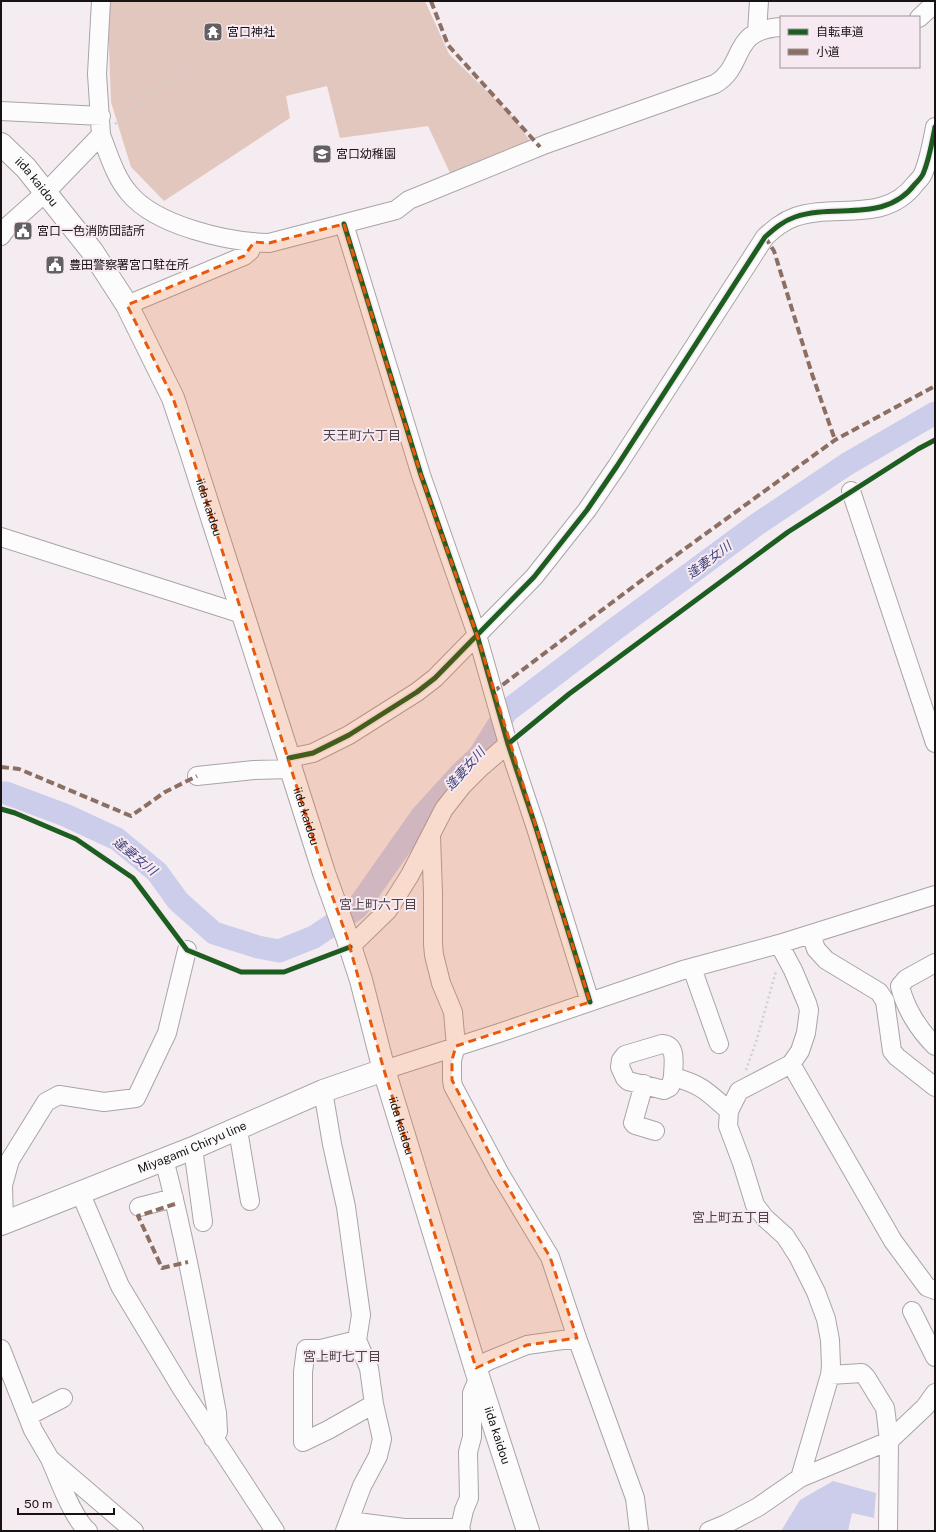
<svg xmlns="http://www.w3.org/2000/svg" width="936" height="1532" font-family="'Public Sans','Noto Sans JP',sans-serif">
<rect width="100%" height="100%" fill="#f4ecf0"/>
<path fill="#e2c7be" d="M 111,1 L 425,1 L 449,54 L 515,119 L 534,147 L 451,175 L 428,126 L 340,138 L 327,86 L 286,96 L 290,118 L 164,201 L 131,167 L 111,102 L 108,22 Z"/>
<path fill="#cbcdeb" d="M 833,1481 L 876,1493 L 874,1518 L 852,1513 L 848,1531 L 781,1531 L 800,1500 Z"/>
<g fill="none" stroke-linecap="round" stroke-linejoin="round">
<path stroke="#cbcdeb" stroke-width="23" d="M 1,793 L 6,793 L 65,815 L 117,839 L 157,872 L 178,901 L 214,933 L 258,947 L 279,951 L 314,937 L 357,908 L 421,817 L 461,773 L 479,756 L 507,711 L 611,632 L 756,525 L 847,464 L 935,413"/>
<g stroke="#a9a4a7" stroke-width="20">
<path id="minor" d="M 919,18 L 935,3
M 757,32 L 759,1
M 1,111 L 101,116
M 101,135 C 109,155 115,177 129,193 C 156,226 228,242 269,243 L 396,210 L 409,200 L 546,144 L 715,84 C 747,65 729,30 781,27
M 344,224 L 421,475 L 477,635 L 508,744 L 536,828 L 590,1002
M 1,236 L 9,225 L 46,192 L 101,135 L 97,74 L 101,1
M 127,305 L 244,256 L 250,251 L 254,242
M 851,491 L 935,743
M 1,537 L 242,614
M 289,758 L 313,753 L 349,735 L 417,692 L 435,678 L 534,577 L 587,510 L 617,466 L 765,237 C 774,229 783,221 795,217 C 835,203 885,224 915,184 C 918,181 921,178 923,174 C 929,160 932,143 935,127
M 197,776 L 254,770 L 291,769
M 431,836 L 433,893 L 433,944 L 434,955 L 441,983 L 453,1012 L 456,1046 L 452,1060 L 452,1080 L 453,1086 L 500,1174 L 550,1257 L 577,1338 L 635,1498 L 639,1531
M 811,934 L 816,949 L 826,960 L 879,992 L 885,1001 L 892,1051 L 897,1057 L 935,1087
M 779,944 L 793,970 L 807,1003 L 809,1010 L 806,1033 L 800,1051 L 791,1064 L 739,1091 L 729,1111 L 728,1126 L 742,1163 L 755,1205 L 765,1218 L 785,1236 L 798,1256 L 816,1292 L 826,1319 L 830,1340 L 831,1366 L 830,1375 L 800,1478
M 350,947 L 388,910 L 410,875 L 444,809 L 462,786 L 480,768 L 508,744
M 935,963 L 906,979 L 900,986 C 905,1008 919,1030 935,1046
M 692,968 L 719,1044
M 791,1064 L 893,1241 L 927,1287 L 935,1290
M 384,1070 L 499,1033 L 683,970 L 779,944 L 935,895
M 673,1077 L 670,1087 L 664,1090 L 628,1081 L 625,1078 L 620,1067 L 621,1060 L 625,1055 L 662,1044 C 678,1045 673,1065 673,1077 C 701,1084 708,1092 729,1111
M 644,1084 L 633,1123 L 635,1125 L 655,1131
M 323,1091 L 332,1144 L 346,1207 L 352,1251 L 361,1315 L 357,1340 L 369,1368 L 374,1404 L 328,1430 L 303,1442 L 303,1372 L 306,1349 L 321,1349 L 357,1340
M 238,1130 L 250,1201
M 193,1148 L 203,1222
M 164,1159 C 186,1243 201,1328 217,1413 L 218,1432 L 213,1438
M 80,1192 L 120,1286 L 182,1389 L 275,1531
M 139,1207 L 174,1198
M 4,1223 L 3,1185 L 10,1160 L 46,1102 L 59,1095 L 104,1102 L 136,1098 L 167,1033 L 187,950
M 912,1311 L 935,1357
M 1,1349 L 33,1430 L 50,1459
M 476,1368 L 488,1361 L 527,1345 L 577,1338
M 830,1375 L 862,1373 L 866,1377 L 885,1408 L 886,1415 L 889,1441 L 888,1531
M 28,1416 L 63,1398
M 349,1521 L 404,1528 L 460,1528
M 88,1531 C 73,1519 58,1477 50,1459 L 134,1531
M 345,1531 L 362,1486 L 378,1456 L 382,1439 L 374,1404
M 461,1531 L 460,1528 L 464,1510 L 469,1498 L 468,1452 L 472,1437 L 472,1393 L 479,1377
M 709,1531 L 726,1524 L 758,1507 L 800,1478 L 889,1441 L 925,1407 L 935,1393"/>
</g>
<g stroke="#a9a4a7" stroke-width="24">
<g id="major">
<path id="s1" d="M 1,144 L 26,168 L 92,251 L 127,305 L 173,398 L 191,452 L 289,758 L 291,769 L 324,873 L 347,937 L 361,980 L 384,1070 L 476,1370 L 528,1531"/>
<path id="s2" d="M 1,1224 L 193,1148 L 323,1091 L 384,1070"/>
</g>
</g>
<path stroke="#d0ced0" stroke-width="2.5" stroke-dasharray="2 3" stroke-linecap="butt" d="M 115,124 L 194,60
M 863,483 L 918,449 L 935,440
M 520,734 L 569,694 L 788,532 L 839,498
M 1,809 L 15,813 L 76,839 L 133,878 L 179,940
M 200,955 L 241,972 L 284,972 L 334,953
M 746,1070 L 757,1039 L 776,971"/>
<use href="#minor" stroke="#fdfcfd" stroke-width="18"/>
<use href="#major" stroke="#fdfcfd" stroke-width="22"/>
<path stroke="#8d6e63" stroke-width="4" stroke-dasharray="8 4" stroke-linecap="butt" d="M 431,1 L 448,45 L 540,147
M 765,237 L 774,251 L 812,374 L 835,440
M 493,692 L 646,577 L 835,440 L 935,386
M 1,767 L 19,769 L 131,816 L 165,792 L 197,776
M 175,1204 L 138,1216 L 162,1268 L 188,1262"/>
<g stroke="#f7e9f1" stroke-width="8">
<path id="cycleway" d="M 344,224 L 421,475 L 477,635 L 508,744 L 536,828 L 590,1002
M 508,744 L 569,694 L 788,532 L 918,449 L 935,440
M 289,758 L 313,753 L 349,735 L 417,692 L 435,678 L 534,577 L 587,510 L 617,466 L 765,237 C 774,229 783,221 795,217 C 835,203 885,224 915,184 C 918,181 921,178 923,174 C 929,160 932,143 935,127
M 1,809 L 15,813 L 76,839 L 133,878 L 187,950 L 241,972 L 284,972 L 350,947"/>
</g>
<use href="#cycleway" stroke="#1b5e20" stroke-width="5"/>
</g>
<path fill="#e8590c" fill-opacity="0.2" stroke="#e8590c" stroke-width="3" stroke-dasharray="8 5" stroke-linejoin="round" d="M 344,224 L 421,475 L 477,635 L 590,1002 L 456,1046 L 452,1060 L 452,1080 L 500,1174 L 550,1257 L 577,1338 L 527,1345 L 476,1368 L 384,1070 L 347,937 L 324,873 L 191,452 L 173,398 L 127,305 L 244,256 L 254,242 L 269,243 Z"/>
<defs>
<g id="temple-square" transform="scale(1)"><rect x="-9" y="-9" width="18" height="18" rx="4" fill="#645f62" stroke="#f7e9f1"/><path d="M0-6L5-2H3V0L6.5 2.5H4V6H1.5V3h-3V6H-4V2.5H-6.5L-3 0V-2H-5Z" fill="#fff"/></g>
<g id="school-square" transform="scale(1)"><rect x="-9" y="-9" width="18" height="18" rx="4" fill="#645f62" stroke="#f7e9f1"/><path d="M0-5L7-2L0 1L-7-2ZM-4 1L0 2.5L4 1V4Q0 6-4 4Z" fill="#fff"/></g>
<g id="civic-square" transform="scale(1)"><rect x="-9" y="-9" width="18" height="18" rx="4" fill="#645f62" stroke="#f7e9f1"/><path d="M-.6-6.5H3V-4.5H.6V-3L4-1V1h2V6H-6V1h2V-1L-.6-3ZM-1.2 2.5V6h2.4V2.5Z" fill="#fff"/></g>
</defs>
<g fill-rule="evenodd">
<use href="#temple-square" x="213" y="32"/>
<use href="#school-square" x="322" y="154"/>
<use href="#civic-square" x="23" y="231"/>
<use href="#civic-square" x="55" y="265"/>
</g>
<g text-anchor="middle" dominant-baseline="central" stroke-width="4" stroke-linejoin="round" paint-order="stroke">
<g font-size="12" fill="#171315" stroke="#f7e9f1" text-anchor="start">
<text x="227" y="32">宮口神社</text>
<text x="336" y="154">宮口幼稚園</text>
<text x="37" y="231">宮口一色消防団詰所</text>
<text x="69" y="265">豊田警察署宮口駐在所</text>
</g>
<g font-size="12" fill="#171315" stroke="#f7e9f1">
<text stroke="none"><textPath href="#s1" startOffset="52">iida kaidou</textPath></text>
<text stroke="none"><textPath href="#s1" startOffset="424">iida kaidou</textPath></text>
<text stroke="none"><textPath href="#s1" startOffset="748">iida kaidou</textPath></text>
<text stroke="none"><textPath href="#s1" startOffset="1072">iida kaidou</textPath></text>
<text stroke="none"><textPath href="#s2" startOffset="206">Miyagami Chiryu line</textPath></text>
<text stroke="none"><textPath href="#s1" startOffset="1396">iida kaidou</textPath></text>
</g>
<g font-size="13" fill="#4d4248" stroke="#f7e9f1">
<text x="362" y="435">天王町六丁目</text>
<text x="378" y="904">宮上町六丁目</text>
<text x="731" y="1217">宮上町五丁目</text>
<text x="342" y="1356">宮上町七丁目</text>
</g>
<g font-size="13" font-style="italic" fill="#41467b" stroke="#f7e9f1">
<text transform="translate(709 560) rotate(-37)">逢妻女川</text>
<text transform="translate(465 769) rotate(-48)">逢妻女川</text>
<text transform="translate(135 856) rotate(39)">逢妻女川</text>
</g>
</g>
<rect width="936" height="1532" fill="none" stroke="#171315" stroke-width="4"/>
<rect x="780" y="16" width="140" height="52" fill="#f7e9f1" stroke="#9d9399"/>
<rect x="788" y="29" width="20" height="6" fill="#1b5e20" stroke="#9d9399"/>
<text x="816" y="36" font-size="12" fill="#171315">自転車道</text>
<rect x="788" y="49" width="20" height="6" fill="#8d6e63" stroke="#9d9399"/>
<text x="816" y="56" font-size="12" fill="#171315">小道</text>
<path d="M18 1508v6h96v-6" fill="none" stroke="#171315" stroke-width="2"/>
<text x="24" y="1508" font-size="12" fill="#171315" stroke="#f7e9f1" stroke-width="3" paint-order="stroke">50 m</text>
</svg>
